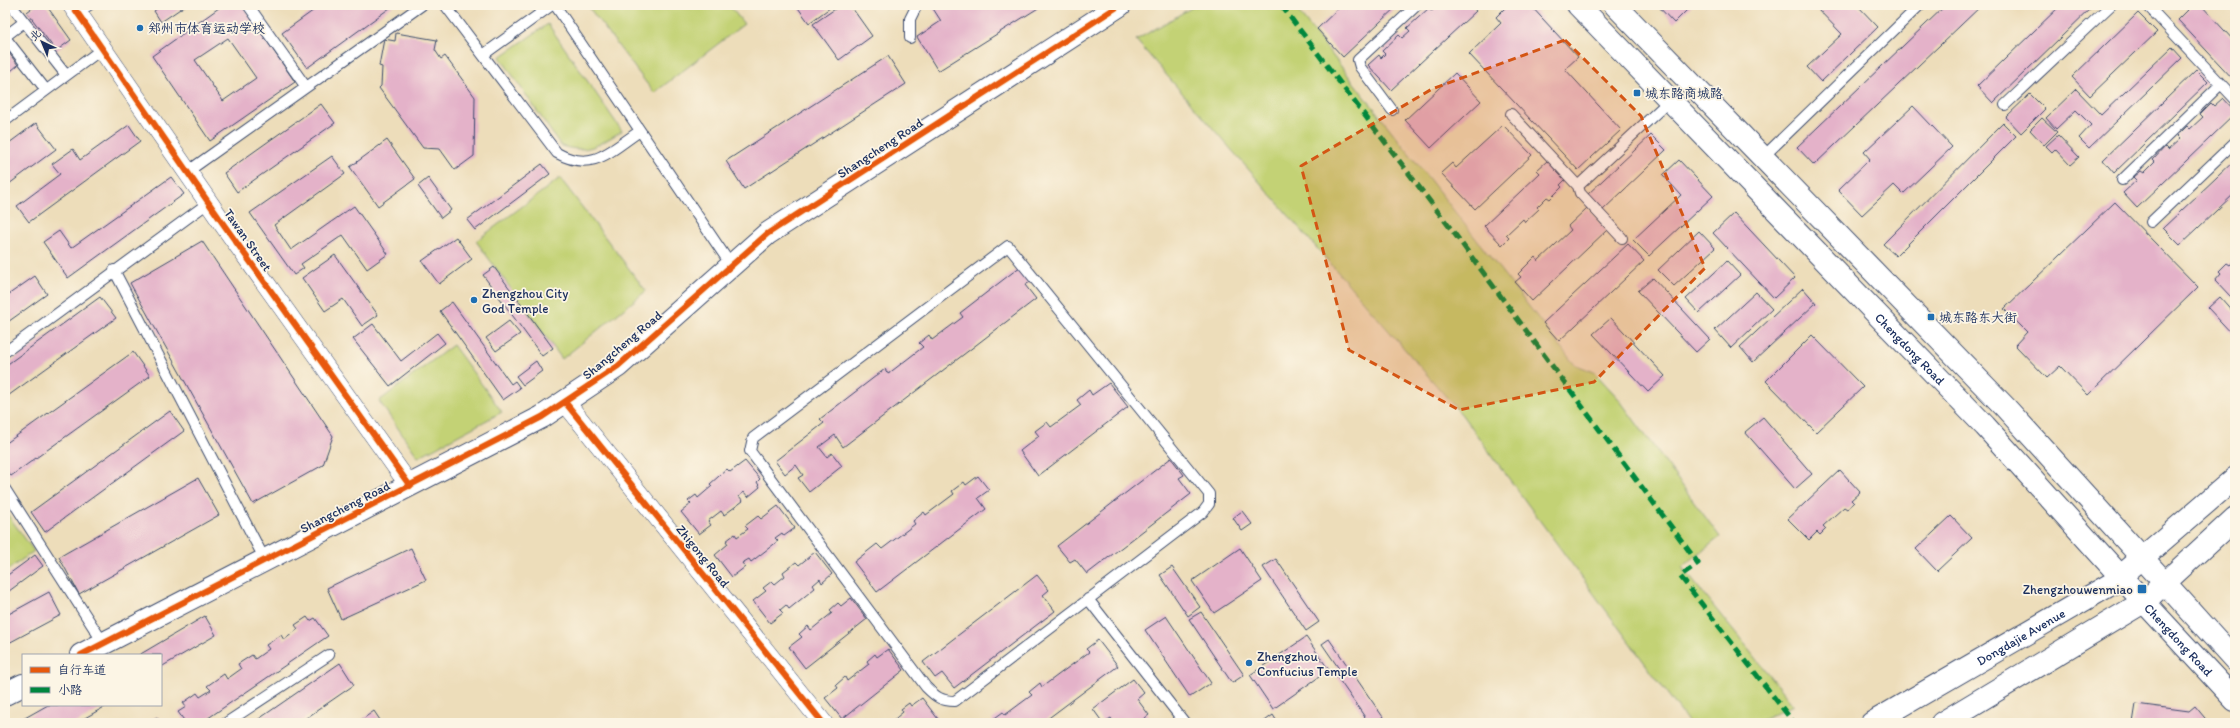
<svg xmlns="http://www.w3.org/2000/svg" width="2240" height="728" font-family="Itim,'LXGW WenKai TC',sans-serif">
<rect width="100%" height="100%" fill="#fcf5e5"/>
<filter id="ink" filterUnits="userSpaceOnUse"><feTurbulence type="fractalNoise" baseFrequency=".025" numOctaves="2"/><feDisplacementMap in="SourceGraphic" scale="8" xChannelSelector="R" yChannelSelector="G"/><feConvolveMatrix kernelMatrix="1 2 1 2 8 2 1 2 1" color-interpolation-filters="sRGB"/></filter>
<filter id="wash" filterUnits="userSpaceOnUse"><feTurbulence type="fractalNoise" baseFrequency=".012" numOctaves="4" result="noise"/><feDisplacementMap in="SourceGraphic" scale="16" xChannelSelector="R" yChannelSelector="G"/><feGaussianBlur stdDeviation="0.9" result="paint"/><feColorMatrix in="noise" values="0 0 0 0 0 0 0 0 0 0 0 0 0 0 0 0 0 1.4 0 .05"/><feComposite in="paint" operator="in"/></filter>
<g filter="url(#wash)">
<rect width="100%" height="100%" fill="#edddba"/>
<path fill="#c3d274" stroke="#6f8069" d="M 587,5 L 729,5 L 744,24 L 654,93 Z
M 1196,5 L 1293,5 L 1574,364 L 1594,372 L 1618,398 L 1720,537 L 1682,567 L 1793,705 L 1757,723 L 1689,723 L 1462,415 L 1136,40 Z
M 548,24 L 622,131 C 598,145 589,154 561,146 L 500,57 Z
M 560,178 L 646,291 L 562,359 L 476,241 Z
M 453,345 L 502,412 L 418,457 L 379,401 Z
M 5,511 L 34,551 L 5,572 Z"/>
<g id="blocks">
<path fill="#e4b2c9" fill-rule="evenodd" d="M 36,5 L 46,5 L 71,40 L 56,51 L 27,12 Z
M 162,5 L 186,5 L 161,22 L 154,11 Z
M 223,5 L 242,5 L 295,82 L 210,141 L 152,56 ZM 228,38 L 256,78 L 223,101 L 195,60 Z
M 321,5 L 394,5 L 307,68 L 282,33 Z
M 796,5 L 834,5 L 809,23 Z
M 841,5 L 850,5 L 872,36 L 839,60 L 813,24 Z
M 935,5 L 1043,5 L 938,71 L 917,37 L 941,21 L 932,7 Z
M 1342,5 L 1398,5 L 1343,57 L 1317,29 Z
M 1435,5 L 1471,5 L 1476,11 L 1391,90 L 1368,65 L 1379,55 L 1381,58 L 1385,54 L 1382,51 L 1399,35 L 1402,38 L 1410,31 L 1407,28 L 1429,8 L 1432,11 L 1436,6 Z
M 1508,5 L 1530,5 L 1578,57 L 1565,69 L 1621,130 L 1578,170 L 1469,54 L 1501,23 L 1496,17 Z
M 1657,5 L 1692,5 L 1674,23 Z
M 1814,5 L 1857,5 L 1878,27 L 1821,82 L 1807,67 L 1842,34 Z
M 1946,5 L 1982,5 L 1814,165 L 1797,147 Z
M 2061,5 L 2094,5 L 1993,103 L 1977,86 Z
M 2193,5 L 2201,5 L 2235,42 L 2235,81 L 2178,20 Z
M 2138,13 L 2157,32 L 2090,96 L 2072,77 Z
M 396,33 L 437,40 L 435,50 L 441,59 L 445,56 L 475,97 L 474,156 L 455,170 L 440,149 L 423,148 L 379,88 L 381,86 L 382,67 L 379,66 L 384,39 L 395,41 Z
M 2172,47 L 2182,58 L 2089,148 L 2079,138 L 2091,125 L 2076,110 L 2056,129 L 2046,118 L 2076,89 L 2101,115 Z
M 6,49 L 18,65 L 5,76 L 5,50 Z
M 888,56 L 906,84 L 744,189 L 726,161 Z
M 2196,70 L 2208,82 L 2114,173 L 2103,160 Z
M 1455,73 L 1481,101 L 1431,148 L 1405,120 Z
M 2030,94 L 2045,109 L 2021,133 L 2006,117 Z
M 2223,98 L 2235,111 L 2235,114 L 2137,208 L 2123,193 L 2137,180 L 2134,177 L 2141,171 L 2144,173 L 2155,162 L 2153,160 L 2165,147 L 2168,150 L 2180,139 L 2177,136 L 2187,126 L 2190,129 L 2203,117 L 2200,114 L 2211,103 L 2214,106 Z
M 321,104 L 335,123 L 237,192 L 224,173 Z
M 1913,106 L 1952,147 L 1903,194 L 1894,185 L 1862,215 L 1838,190 L 1870,159 L 1864,152 Z
M 2042,118 L 2057,132 L 2044,145 L 2030,130 Z
M 36,123 L 56,149 L 5,187 L 5,146 Z
M 2003,123 L 2016,136 L 1896,256 L 1883,244 Z
M 129,125 L 140,141 L 29,222 L 17,206 L 60,174 L 52,164 L 73,149 L 80,160 Z
M 1503,125 L 1532,155 L 1475,209 L 1441,173 L 1452,163 L 1456,168 Z
M 1651,135 L 1666,150 L 1603,210 L 1588,194 Z
M 2058,135 L 2079,157 L 2070,165 L 2055,149 L 2052,152 L 2046,146 Z
M 387,140 L 415,179 L 378,206 L 350,167 Z
M 332,156 L 345,174 L 274,225 L 291,250 L 354,206 L 388,254 L 367,269 L 343,235 L 301,264 L 304,268 L 294,275 L 250,213 Z
M 1679,160 L 1713,196 L 1649,256 L 1633,240 L 1681,195 L 1663,175 Z
M 2235,160 L 2235,193 L 2180,245 L 2163,228 Z
M 1547,161 L 1565,180 L 1560,185 L 1562,187 L 1550,199 L 1547,197 L 1537,207 L 1539,209 L 1525,222 L 1523,219 L 1506,235 L 1509,238 L 1502,245 L 1484,226 L 1540,173 L 1537,170 Z
M 542,164 L 550,174 L 475,230 L 467,220 Z
M 171,177 L 184,194 L 68,278 L 43,242 L 59,231 L 71,248 Z
M 428,178 L 451,210 L 441,218 L 418,186 Z
M 2115,202 L 2198,287 L 2088,395 L 2060,366 L 2047,378 L 2015,345 L 2027,332 L 2004,309 Z
M 1587,208 L 1607,230 L 1532,301 L 1515,282 L 1521,277 L 1518,274 L 1535,257 L 1538,261 L 1571,230 L 1568,226 Z
M 1734,213 L 1795,278 L 1774,298 L 1713,233 Z
M 1699,231 L 1715,248 L 1674,286 L 1658,270 Z
M 456,237 L 472,259 L 439,284 L 422,261 Z
M 202,241 L 333,436 L 323,465 L 253,504 L 130,283 Z
M 1628,244 L 1644,261 L 1559,341 L 1543,323 Z
M 335,255 L 378,315 L 362,326 L 343,299 L 325,311 L 302,278 Z
M 2235,260 L 2235,293 L 2231,297 L 2215,280 L 2221,273 L 2219,271 L 2227,263 L 2230,265 Z
M 1727,261 L 1740,275 L 1699,313 L 1686,299 Z
M 1021,266 L 1032,281 L 1025,285 L 1036,299 L 843,447 L 835,435 L 819,447 L 827,457 L 832,453 L 842,466 L 809,492 L 798,478 L 803,475 L 796,465 L 785,474 L 775,461 L 824,423 L 820,419 L 885,369 L 888,374 L 923,347 L 919,343 L 929,335 L 932,340 L 963,317 L 960,313 Z
M 494,267 L 553,348 L 542,356 L 483,275 Z
M 35,276 L 47,294 L 5,324 L 5,297 Z
M 1653,278 L 1710,339 L 1696,352 L 1638,291 Z
M 1803,288 L 1816,303 L 1753,362 L 1740,347 Z
M 1756,292 L 1772,309 L 1731,348 L 1715,330 Z
M 100,297 L 116,318 L 5,398 L 5,366 Z
M 2220,297 L 2235,314 L 2235,337 L 2208,308 Z
M 452,302 L 511,384 L 515,381 L 520,388 L 503,400 L 440,311 Z
M 1611,318 L 1665,376 L 1648,392 L 1593,334 Z
M 509,321 L 520,334 L 496,351 L 486,338 Z
M 373,324 L 401,361 L 437,333 L 445,343 L 390,386 L 353,339 Z
M 1812,335 L 1863,387 L 1816,432 L 1766,381 Z
M 133,352 L 150,376 L 11,476 L 5,469 L 5,444 Z
M 536,361 L 542,371 L 523,385 L 516,376 Z
M 1109,383 L 1128,407 L 1038,476 L 1020,451 L 1039,436 L 1035,431 L 1047,422 L 1051,427 L 1081,405 L 1077,400 L 1089,390 L 1092,395 Z
M 170,411 L 184,431 L 45,532 L 31,512 Z
M 1763,417 L 1812,474 L 1795,489 L 1745,432 Z
M 1171,458 L 1184,475 L 1179,478 L 1191,494 L 1087,574 L 1075,559 L 1070,562 L 1057,546 Z
M 745,461 L 760,479 L 757,482 L 760,487 L 748,497 L 744,492 L 739,496 L 743,501 L 724,515 L 721,511 L 708,521 L 711,525 L 699,534 L 681,512 L 691,504 L 688,501 L 696,495 L 698,498 L 712,486 L 710,484 L 727,469 L 730,472 Z
M 1840,470 L 1860,492 L 1851,500 L 1854,503 L 1847,509 L 1844,507 L 1823,526 L 1826,529 L 1820,535 L 1817,532 L 1809,540 L 1788,519 Z
M 978,476 L 989,490 L 978,498 L 986,509 L 877,592 L 854,562 L 877,544 L 882,549 L 915,524 L 913,521 L 924,512 L 926,515 L 954,494 L 952,491 L 964,482 L 966,485 Z
M 198,478 L 219,515 L 79,594 L 59,557 Z
M 778,506 L 795,528 L 784,536 L 782,533 L 775,538 L 778,541 L 751,562 L 749,559 L 742,563 L 745,567 L 732,577 L 715,555 L 728,544 L 726,541 L 735,534 L 737,537 L 748,529 L 745,526 L 758,516 L 761,519 Z
M 1242,511 L 1252,524 L 1242,531 L 1233,518 Z
M 1951,516 L 1972,538 L 1937,571 L 1916,549 Z
M 411,548 L 426,580 L 341,619 L 327,588 Z
M 1240,548 L 1262,581 L 1214,613 L 1192,581 Z
M 815,552 L 832,574 L 822,583 L 820,579 L 813,585 L 815,588 L 789,609 L 786,605 L 780,610 L 783,613 L 770,623 L 753,601 L 766,591 L 763,588 L 772,581 L 775,584 L 785,576 L 783,572 L 796,562 L 799,565 Z
M 35,555 L 43,566 L 5,594 L 5,577 Z
M 1276,559 L 1319,622 L 1306,631 L 1263,567 Z
M 1172,567 L 1200,607 L 1188,616 L 1160,575 Z
M 1037,575 L 1049,590 L 1043,595 L 1055,611 L 954,688 L 942,673 L 935,678 L 923,662 Z
M 49,592 L 61,615 L 5,645 L 5,616 Z
M 851,598 L 867,619 L 805,668 L 789,647 L 802,637 L 799,634 L 808,626 L 811,630 L 832,613 L 830,610 L 838,603 L 841,606 Z
M 1201,612 L 1244,675 L 1232,683 L 1189,619 Z
M 205,616 L 216,635 L 161,667 L 161,655 L 139,655 Z
M 1166,616 L 1211,683 L 1190,697 L 1145,630 Z
M 307,617 L 310,621 L 315,618 L 328,636 L 201,723 L 186,723 L 178,712 L 186,707 L 183,703 L 197,693 L 200,697 L 211,690 L 207,686 L 224,674 L 227,679 L 241,669 L 238,664 L 252,655 L 255,659 L 269,649 L 266,645 L 281,635 L 284,640 L 298,629 L 295,625 Z
M 1306,637 L 1329,670 L 1273,709 L 1250,675 Z
M 1329,639 L 1383,717 L 1373,723 L 1369,723 L 1335,674 L 1340,670 L 1322,644 Z
M 1098,640 L 1118,666 L 1042,723 L 994,723 L 992,720 L 1003,712 L 1005,715 L 1032,695 L 1029,692 L 1040,683 L 1042,687 L 1089,652 L 1086,649 Z
M 888,649 L 904,670 L 842,719 L 825,698 L 838,688 L 836,685 L 845,677 L 847,681 L 869,664 L 867,661 L 875,654 L 877,657 Z
M 340,663 L 354,685 L 299,723 L 253,723 Z
M 1133,679 L 1144,693 L 1137,699 L 1149,715 L 1138,723 L 1114,723 L 1111,718 L 1103,723 L 1093,709 Z
M 922,698 L 938,719 L 933,723 L 890,723 L 903,712 L 901,709 L 909,703 L 911,706 Z
M 2136,704 L 2189,711 L 2195,706 L 2209,723 L 2133,723 Z
M 48,705 L 108,705 L 76,723 L 16,723 Z
M 374,711 L 382,723 L 357,723 Z
M 1273,715 L 1278,723 L 1262,723 Z
M 157,717 L 160,723 L 146,723 Z"/>
</g>
</g>
<g filter="url(#ink)">
<use href="#blocks" fill-opacity="0" stroke="#3a496c" stroke-width="1"/>
<g fill="none" stroke-linecap="round" stroke-linejoin="round">
<g stroke="#3a496c" stroke-width="12">
<path id="service" d="M 11,5 L 66,75
M 248,5 L 306,87
M 445,5 L 557,153 C 593,173 611,150 640,131
M 555,5 L 731,265
M 2147,5 L 2235,99
M 77,13 L 89,5
M 24,22 L 7,35 L 7,40 L 46,90
M 910,38 L 910,19 L 917,5
M 483,55 L 552,5
M 2005,105 L 2111,5
M 1392,110 L 1360,67 L 1358,60 L 1417,5
M 1511,114 L 1578,186 L 1670,100
M 5,121 L 102,49
M 1763,157 L 1920,5
M 187,172 L 422,5
M 2122,180 L 2221,84
M 1578,186 L 1580,193 L 1622,238
M 2151,222 L 2235,142
M 1008,246 L 1209,494 L 1209,504 L 1203,512 L 955,701 C 941,701 936,697 926,687 L 750,451 L 753,438 Z
M 114,270 L 265,560
M 5,352 L 208,203
M 5,489 L 104,644
M 1088,599 L 1185,723
M 226,723 L 329,655"/>
</g>
<g stroke="#3a496c" stroke-width="20">
<path id="minor" d="M 72,5 L 224,225 L 410,486
M 565,402 L 823,723"/>
</g>
<g stroke="#3a496c" stroke-width="24">
<path id="tertiary" d="M 81,655 L 542,417 L 618,366 L 767,234 L 1120,5
M 5,694 L 23,685"/>
</g>
<g stroke="#3a496c" stroke-width="24">
<g id="secondary">
<path id="s1" d="M 1578,5 L 1985,426 L 2121,577 L 2235,700"/>
<path d="M 1615,5 L 2005,407 L 2235,660"/>
</g>
</g>
<g stroke="#3a496c" stroke-width="24">
<g id="primary">
<path id="s2" d="M 1872,723 L 2113,583 L 2235,478"/>
<path d="M 1942,723 L 2145,601 L 2235,518"/>
</g>
</g>
<use href="#service" stroke="#fff" stroke-width="10"/>
<use href="#minor" stroke="#fff" stroke-width="19"/>
<use href="#tertiary" stroke="#fff" stroke-width="22"/>
<use href="#secondary" stroke="#fff" stroke-width="22"/>
<use href="#primary" stroke="#fff" stroke-width="22"/>
<path stroke="#00873e" stroke-width="5" stroke-dasharray="10 5" stroke-linecap="butt" d="M 1281,5 L 1451,229 L 1698,563 L 1680,576 L 1794,723"/>
<g stroke="#fcf5e5" stroke-width="8">
<path id="cycleway" d="M 72,5 L 224,225 L 410,486
M 565,402 L 823,723
M 81,655 L 542,417 L 618,366 L 767,234 L 1120,5"/>
</g>
<use href="#cycleway" stroke="#e8590c" stroke-width="6"/>
</g>
</g>
<path fill="#d45514" fill-opacity="0.2" stroke="#d45514" stroke-width="3" stroke-dasharray="8 5" stroke-linejoin="round" d="M 1565,40 L 1641,116 L 1705,268 L 1594,382 L 1459,410 L 1349,350 L 1301,166 L 1432,89 Z"/>
<g fill="#1f6fb2" stroke="#fcf5e5" stroke-width="1.5">
<circle cx="140" cy="28" r="4"/>
<rect x="1633" y="89" width="8" height="8" rx="2"/>
<circle cx="474" cy="300" r="4"/>
<rect x="1927" y="313" width="8" height="8" rx="2"/>
<rect x="2137" y="584" width="10" height="10" rx="2"/>
<circle cx="1249" cy="663" r="4"/>
</g>
<g text-anchor="middle" dominant-baseline="central" stroke-width="3.5" stroke-linejoin="round" paint-order="stroke">
<g font-size="13" fill="#1b2f5e" stroke="#fcf5e5" text-anchor="start">
<text x="148" y="28">郑州市体育运动学校</text>
<text x="1645" y="93">城东路商城路</text>
<text x="482" y="293">Zhengzhou City<tspan x="482" dy="15">God Temple</tspan></text>
<text x="1939" y="317">城东路东大街</text>
<text x="2133" y="589" text-anchor="end">Zhengzhouwenmiao</text>
<text x="1257" y="656">Zhengzhou<tspan x="1257" dy="15">Confucius Temple</tspan></text>
</g>
<g font-size="13" fill="#1b2f5e" stroke="#fcf5e5">
<text transform="translate(880 148) rotate(-33)">Shangcheng Road</text>
<text transform="translate(248 240) rotate(55)">Tawan Street</text>
<text transform="translate(622 345) rotate(-40)">Shangcheng Road</text>
<text stroke="none"><textPath href="#s1" startOffset="478">Chengdong Road</textPath></text>
<text transform="translate(345 507) rotate(-27)">Shangcheng Road</text>
<text transform="translate(703 556) rotate(51)">Zhigong Road</text>
<text stroke="none"><textPath href="#s2" startOffset="172">Dongdajie Avenue</textPath></text>
<text stroke="none"><textPath href="#s1" startOffset="874">Chengdong Road</textPath></text>
</g>
</g>
<rect width="2240" height="728" fill="none" stroke="#fcf5e5" stroke-width="20"/>
<rect x="22" y="654" width="140" height="52" fill="#fcf5e5" stroke="#a2a6af"/>
<rect x="30" y="667" width="20" height="6" fill="#e8590c" stroke="#a2a6af"/>
<text x="58" y="674" font-size="12" fill="#1b2f5e">自行车道</text>
<rect x="30" y="687" width="20" height="6" fill="#00873e" stroke="#a2a6af"/>
<text x="58" y="694" font-size="12" fill="#1b2f5e">小路</text>
<g transform="translate(42 42) rotate(316)" stroke="#fcf5e5" stroke-width="3" paint-order="stroke">
<path d="M0-3L7 15L0 10L-7 15Z" fill="#1b2f5e"/>
<text y="-6" font-size="11" font-weight="bold" text-anchor="middle" fill="#1b2f5e">北</text>
</g>
</svg>
